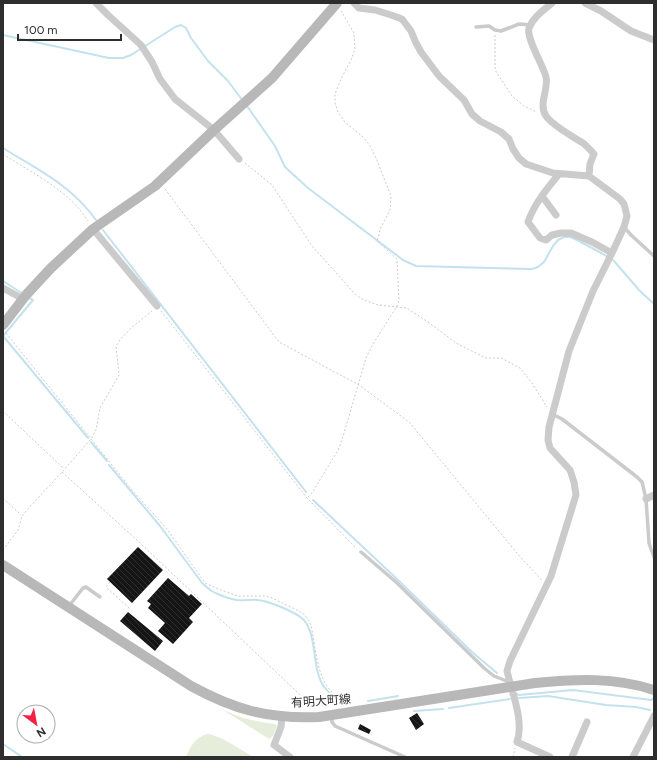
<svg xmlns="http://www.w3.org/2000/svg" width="657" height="760" font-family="Figtree,'Noto Sans JP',sans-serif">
<defs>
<pattern id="building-back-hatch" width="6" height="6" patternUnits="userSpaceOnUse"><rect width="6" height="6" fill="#151515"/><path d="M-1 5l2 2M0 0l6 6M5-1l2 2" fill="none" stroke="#2f2f2f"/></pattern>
</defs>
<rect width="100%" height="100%" fill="#fff"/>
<path fill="#e6edda" d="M 223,710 L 243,718 L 261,722 L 275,724 L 277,726 L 273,736 L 269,739 Z
M 207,734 C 220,735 241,750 253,757 L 186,757 C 191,746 194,738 207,734 Z"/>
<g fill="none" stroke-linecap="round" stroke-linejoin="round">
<path stroke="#c4e2ee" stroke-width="2" d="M 3,35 L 109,58 L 123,58 L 131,55 L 175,27 L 181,25 L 186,28 L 191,38 L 208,61 L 228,81 L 243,101
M 247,106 L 275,146 L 285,167 L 308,188 L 403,260 L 416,266 L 532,269 L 538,267 L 544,262 L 553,246 L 558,240 L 564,237 L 570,237 L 577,240 L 603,254 L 614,261 L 639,290 L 654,304
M 3,148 C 38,170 71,185 96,220
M 103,230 L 306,492
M 3,281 L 23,294
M 3,336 L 88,438
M 3,336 L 33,300 L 29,298
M 91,442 L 107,461
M 109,465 L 160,526 L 202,583 C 204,585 207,587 209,589 C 215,594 230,599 237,600 C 244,601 251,599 258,600 C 269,601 295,612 303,619 C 318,634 311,671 325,688 C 330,695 340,700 347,704
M 313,500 L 398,580 L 472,652 L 497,673
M 517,694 L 519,695 L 573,690 L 651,700 L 654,698
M 519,698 L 548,696 L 606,705 L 636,707 L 650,710
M 368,701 L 398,696
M 449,708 L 510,699
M 414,711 L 443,709
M 3,744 L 22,757"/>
</g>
<path fill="url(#building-back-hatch)" d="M 138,547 L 163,570 L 132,603 L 107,579 Z
M 168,578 L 189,596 L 191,594 L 202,604 L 189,618 L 193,622 L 173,644 L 158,631 L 165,623 L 148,608 L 151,604 L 147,601 Z
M 128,612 L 163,641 L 155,651 L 120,621 Z
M 417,713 L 424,724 L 416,730 L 409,718 Z
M 360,724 L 371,730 L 369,734 L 358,729 Z"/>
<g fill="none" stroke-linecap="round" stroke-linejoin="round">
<path stroke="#cbcbcb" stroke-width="1" stroke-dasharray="2 2" stroke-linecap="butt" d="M 495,35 L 495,70 L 512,96 L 524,106 L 537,112
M 3,154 C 33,174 69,190 88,221
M 245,163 L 272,185 L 312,246 L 356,295 L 362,299 L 378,305 L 407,308 L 428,322 L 456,343 L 486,358 L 501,358 L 520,368 L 532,383 L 547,407
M 165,189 L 279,342 L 359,385 L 409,422 L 521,558 L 542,580
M 161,311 L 307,498 L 357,549
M 6,333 L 132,490 L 167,529 L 205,583 L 221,590 L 238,596 L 265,596 L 272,598 L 299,611 L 305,615 L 311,625 L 312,630 C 316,650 317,679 333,693 C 339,697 346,700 353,703
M 3,411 L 64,469
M 62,472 L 139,542 L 315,709
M 308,497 L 312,493 L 338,450 L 342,440 L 366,358 L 373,344 L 397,306 L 399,300 L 397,259 L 377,241 L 381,227 L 390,210 L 391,196 L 376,158 L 370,146 L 363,137 L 345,122 L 338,112 L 335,103 L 335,94 L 341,79 L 351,60 L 355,49 L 354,33 L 341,11
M 3,498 L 21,515
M 3,550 L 18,530 L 22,516 L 27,510 L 62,472 L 91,439 L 96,430 L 100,408 L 119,375 L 116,346 L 120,340 L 131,328 L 152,311
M 110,582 L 106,587 L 130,609
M 513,757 L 515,748"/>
<path stroke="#cbcbcb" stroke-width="3.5" d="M 476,27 L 489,26 L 495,30 L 501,31 L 519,24 L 531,25
M 624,227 L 631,235 L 654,256
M 552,414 L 562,419 L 637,477 L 642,482 L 643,486 L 646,499 L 649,543 L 651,549 L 654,557
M 361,552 L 396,582 L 484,668 L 494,676 L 509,682
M 69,606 L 83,588 L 86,587 L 100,597
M 331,716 L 332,722 L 335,726 L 405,757"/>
<path stroke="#cbcbcb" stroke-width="7" d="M 96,3 L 108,15 L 141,45 L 152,62 L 160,79 L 175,99 L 214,130 L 239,159
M 354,3 L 359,8 L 375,10 L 391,15 L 402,19 L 411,31 L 416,43 L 421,52 L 439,76 L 464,100 L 472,114 L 480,121 L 501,132 L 509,139 L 513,149 L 519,158 L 526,164 L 553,173 L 589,176 L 620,199 L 624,204 L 627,216 L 624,227 L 612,253 L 593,291 L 569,351 L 549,427 L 548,440 L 550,448 L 570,470 L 574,482 L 576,495 L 551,576 L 510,661 L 507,671 L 508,675 C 513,695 524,722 517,742 L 550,757
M 552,3 C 544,10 533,17 529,28 C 526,38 543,65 546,77 C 549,89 538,104 546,116 C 553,126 572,136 583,143 C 587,146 590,150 594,154 L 590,164 L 589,176
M 585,3 L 601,11 L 631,31 L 654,40
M 559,174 C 547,189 534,204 528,222 L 540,238 L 546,240 L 552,235 L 561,233 L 571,233 L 592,242 L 612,253
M 542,196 L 556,215
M 93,229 L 157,306
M 3,288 L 23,299
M 646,499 L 654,495
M 282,716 L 281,727 L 274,745 L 290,757
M 572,757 L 587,722
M 633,757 L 654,716"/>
<path stroke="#b8b8b8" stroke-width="10" d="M 3,325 L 26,295 L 51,268 L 93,229 L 155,186 L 214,130 L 272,78 L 337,3
M 3,565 L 191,686 C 235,710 268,719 319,717 L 535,683 C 575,679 615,677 654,690"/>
</g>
<g text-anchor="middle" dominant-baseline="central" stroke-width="4" stroke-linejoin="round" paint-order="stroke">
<g font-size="12" fill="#2e2e2e" stroke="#fff">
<text transform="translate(321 701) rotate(-4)">有明大町線</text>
</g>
</g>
<rect width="657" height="760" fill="none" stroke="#2e2e2e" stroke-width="8"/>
<g transform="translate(36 724) rotate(148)"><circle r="19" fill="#ffffff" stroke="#ababab"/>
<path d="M0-3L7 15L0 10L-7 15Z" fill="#f42143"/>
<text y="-6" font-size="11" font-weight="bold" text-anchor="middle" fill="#2e2e2e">N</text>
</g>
<path d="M18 34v6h103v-6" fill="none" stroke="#2e2e2e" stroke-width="2"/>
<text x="24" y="34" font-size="12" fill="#2e2e2e" stroke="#ffffff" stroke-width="3" paint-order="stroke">100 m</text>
</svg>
